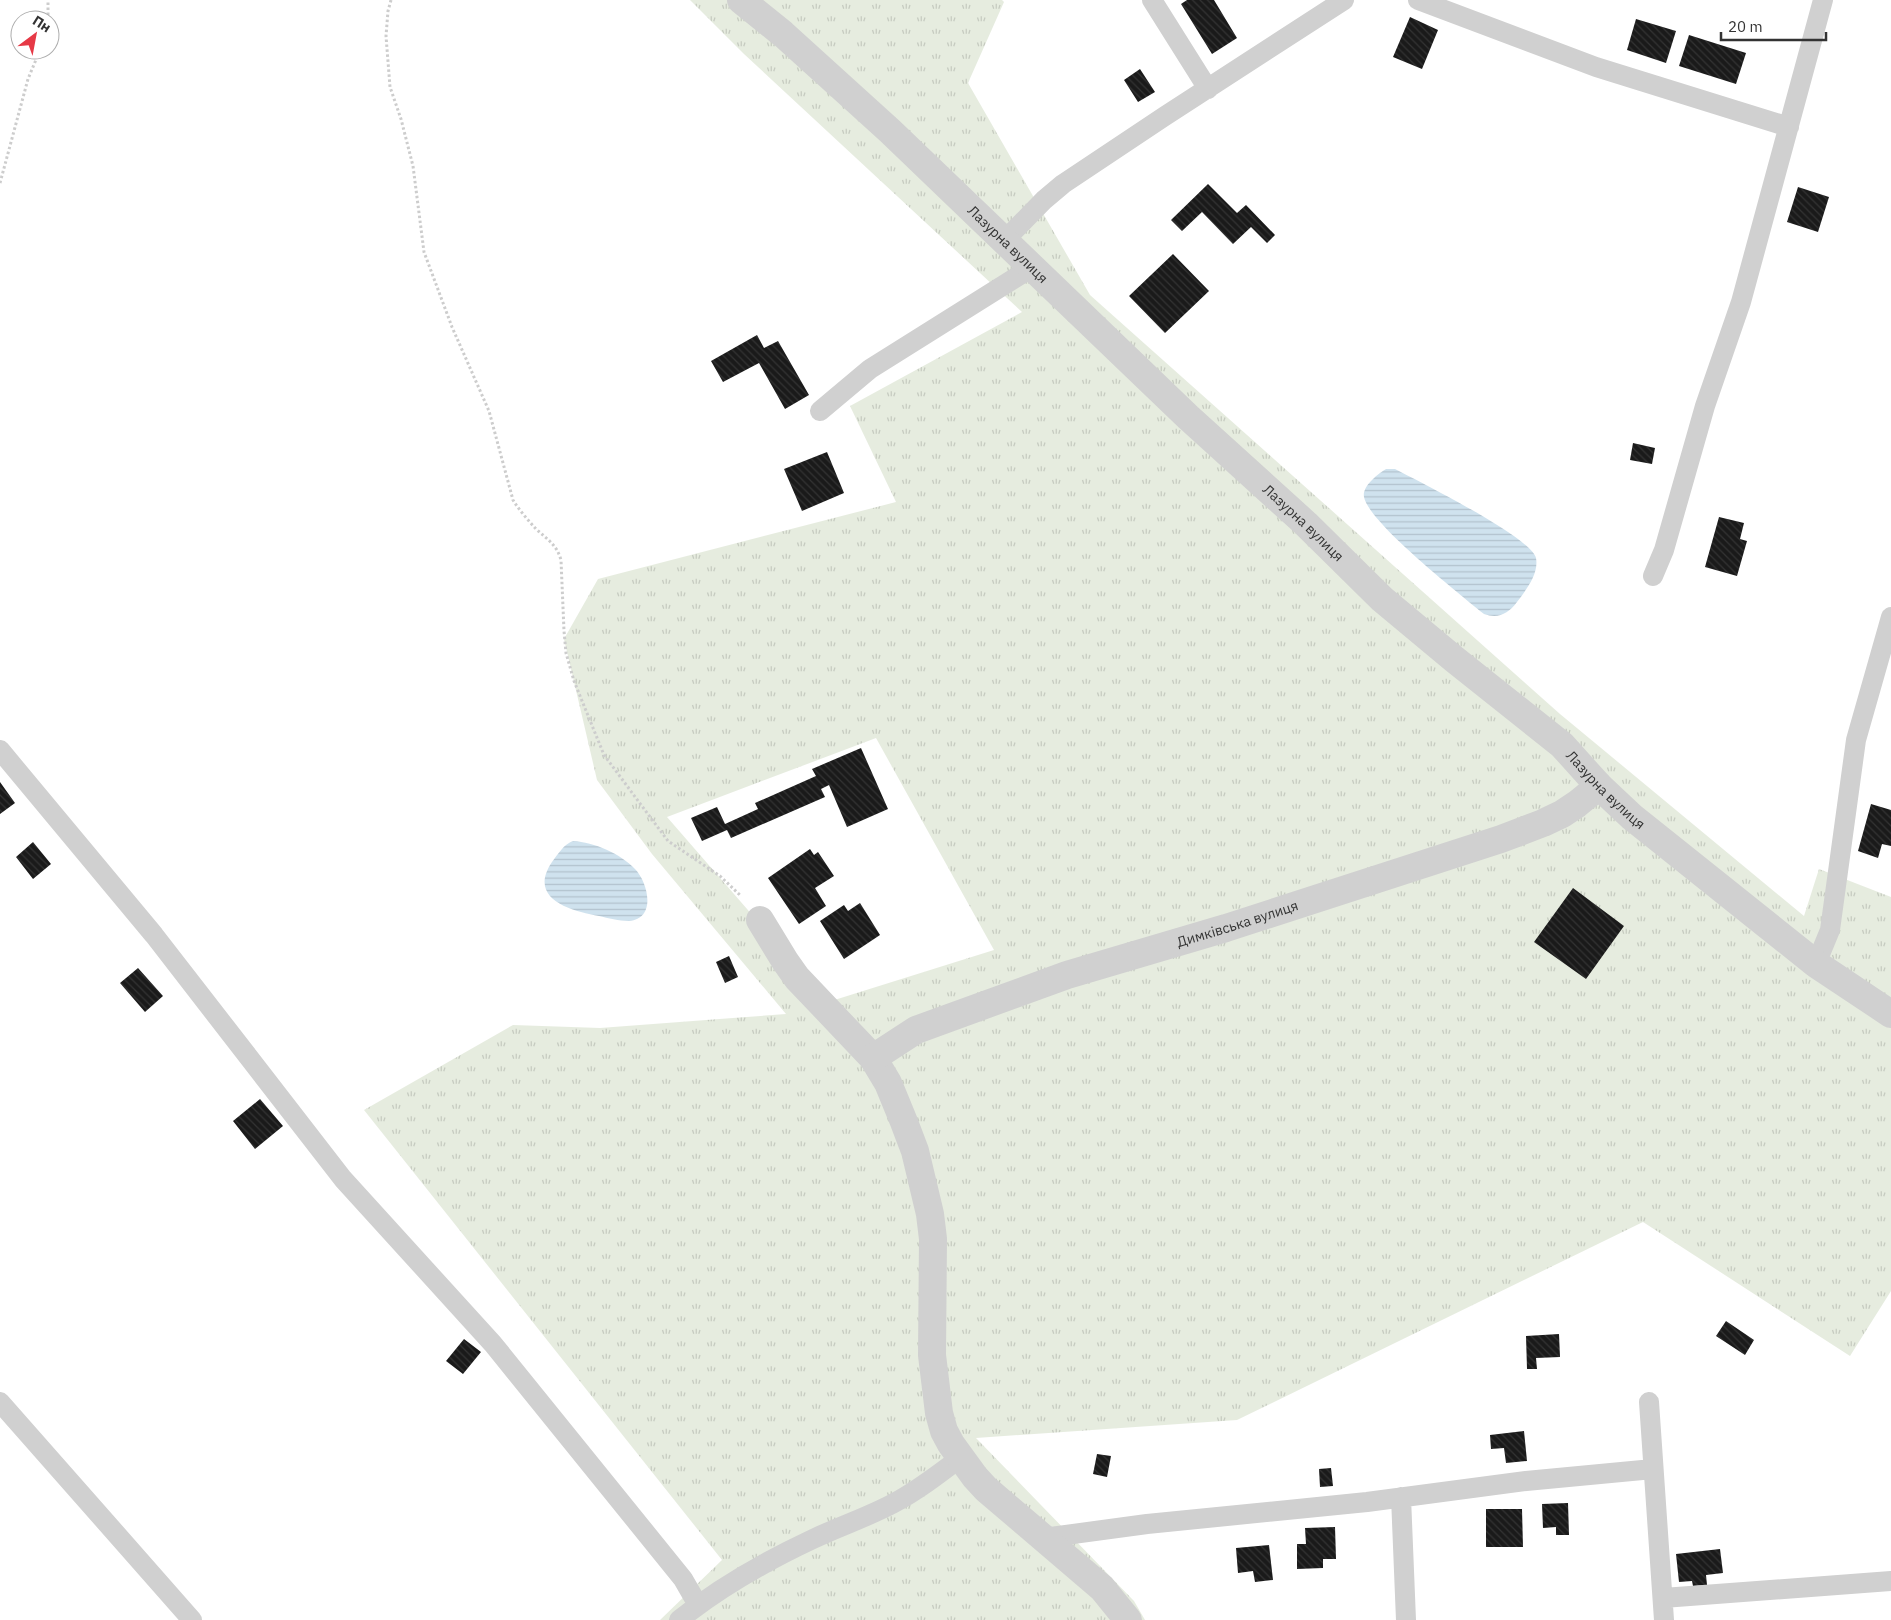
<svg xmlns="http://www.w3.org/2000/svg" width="1891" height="1620" font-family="'IBM Plex Sans',sans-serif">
<defs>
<pattern id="grass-tufts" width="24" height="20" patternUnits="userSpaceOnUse" patternTransform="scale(1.25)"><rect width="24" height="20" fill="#e6ecdf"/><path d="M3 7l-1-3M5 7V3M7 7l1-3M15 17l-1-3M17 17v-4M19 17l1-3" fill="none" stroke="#c6cbc0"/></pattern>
<pattern id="water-rules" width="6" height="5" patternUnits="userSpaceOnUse" patternTransform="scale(1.25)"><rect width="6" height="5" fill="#cfe2ee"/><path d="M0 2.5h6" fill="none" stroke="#b2c2cd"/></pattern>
<pattern id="building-back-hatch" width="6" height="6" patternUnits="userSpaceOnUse" patternTransform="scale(1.25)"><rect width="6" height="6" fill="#1a1a1a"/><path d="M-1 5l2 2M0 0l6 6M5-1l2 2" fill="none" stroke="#333"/></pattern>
</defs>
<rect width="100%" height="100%" fill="#fff"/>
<path fill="url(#grass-tufts)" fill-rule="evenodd" d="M 690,0 L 1002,0 L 1004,2 L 968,83 L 1090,295 L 1560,714 L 1804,916 L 1819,869 L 1891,897 L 1891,1291 L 1850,1356 L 1643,1222 L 1237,1420 L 976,1438 L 1134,1601 L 1145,1620 L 660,1620 L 722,1560 L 364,1110 L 513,1025 L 600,1028 L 786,1014 L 652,854 L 597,780 L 564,639 L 598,579 L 896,502 L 850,406 L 1022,312 L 744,54 ZM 876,738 L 994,950 L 828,1002 L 667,817 Z"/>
<path fill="url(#water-rules)" d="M 1386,469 L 1395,469 C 1418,481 1531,537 1536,558 C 1539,574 1526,590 1517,602 C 1508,614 1498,619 1484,614 C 1461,595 1369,523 1364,497 C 1362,486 1378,474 1386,469 Z
M 573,841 C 594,842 621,854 635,869 C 648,882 657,919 629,921 C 619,921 608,918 599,916 C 571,911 527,899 552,862 C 558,854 564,844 573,841 Z"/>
<path fill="url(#building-back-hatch)" d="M 1187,0 L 1214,0 L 1237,38 L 1212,54 L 1181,4 Z
M 1410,17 L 1438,30 L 1422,69 L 1393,57 Z
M 1636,19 L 1676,31 L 1666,63 L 1627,50 Z
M 1689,35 L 1746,53 L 1736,84 L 1679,66 Z
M 1140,69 L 1155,92 L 1138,102 L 1124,80 Z
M 1208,184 L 1237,213 L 1246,205 L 1275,235 L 1267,243 L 1251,227 L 1233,244 L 1202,212 L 1182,231 L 1171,220 Z
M 1798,187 L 1829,197 L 1818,232 L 1787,222 Z
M 1173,254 L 1209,291 L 1165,333 L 1129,296 Z
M 757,335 L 764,348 L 778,341 L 809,395 L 785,409 L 759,363 L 723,382 L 711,361 Z
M 1633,443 L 1655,448 L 1652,464 L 1630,460 Z
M 827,452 L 844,493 L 802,511 L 784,469 Z
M 1719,517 L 1744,523 L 1740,539 L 1747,541 L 1737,576 L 1705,567 Z
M 861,748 L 888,809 L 847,827 L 829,785 L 821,789 L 825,797 L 731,838 L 727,830 L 702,841 L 691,818 L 717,807 L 725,824 L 758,809 L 755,803 L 816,776 L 812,769 Z
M 0,782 L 15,803 L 0,814 Z
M 1871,804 L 1891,810 L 1891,846 L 1882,844 L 1878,858 L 1858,851 Z
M 33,842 L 51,864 L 33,879 L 16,857 Z
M 810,849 L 814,855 L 818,852 L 834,876 L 815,888 L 826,906 L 799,924 L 768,878 Z
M 1573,888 L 1624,926 L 1586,979 L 1534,942 Z
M 860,903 L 880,935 L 844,959 L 820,921 L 844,905 L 848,911 Z
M 729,956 L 738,977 L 725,983 L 716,962 Z
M 138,968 L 163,996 L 145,1012 L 120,983 Z
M 260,1099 L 283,1126 L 255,1149 L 233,1121 Z
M 1726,1321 L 1754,1340 L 1745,1355 L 1716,1336 Z
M 1559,1334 L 1560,1357 L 1536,1358 L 1537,1369 L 1527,1369 L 1526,1336 Z
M 464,1339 L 481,1352 L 463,1374 L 446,1361 Z
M 1524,1431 L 1527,1461 L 1506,1463 L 1504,1448 L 1491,1449 L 1490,1435 Z
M 1097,1454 L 1111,1456 L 1107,1477 L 1093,1474 Z
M 1331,1468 L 1333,1486 L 1320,1487 L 1319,1469 Z
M 1568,1503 L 1569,1535 L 1556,1535 L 1556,1527 L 1543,1528 L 1542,1504 Z
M 1486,1509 L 1522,1509 L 1523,1547 L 1486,1547 Z
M 1335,1527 L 1336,1559 L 1323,1559 L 1323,1568 L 1297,1569 L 1297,1544 L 1306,1544 L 1305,1528 Z
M 1269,1545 L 1273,1580 L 1255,1582 L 1253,1571 L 1238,1573 L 1236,1548 Z
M 1720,1549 L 1723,1573 L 1706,1575 L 1707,1585 L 1693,1586 L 1692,1581 L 1679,1582 L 1676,1554 Z"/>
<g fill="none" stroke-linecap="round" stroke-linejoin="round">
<path stroke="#cdcdcd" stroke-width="3" stroke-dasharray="2.5 2.5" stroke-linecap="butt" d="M 391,0 L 388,11 L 386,36 L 390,87 L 401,119 L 413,166 L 424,252 L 452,327 L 489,411 L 513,500 C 519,510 528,520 536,529 C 547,539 557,545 561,560 L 564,631 L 566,653 L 574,681 L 604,755 L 668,841 L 720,876 L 741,896
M 48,20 L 48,0
M 0,183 L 28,79 L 40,50"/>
<path stroke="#d0d0d0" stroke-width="20" d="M 1152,0 L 1208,89
M 1418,0 L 1596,67 L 1789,127
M 1004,241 L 1044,200 L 1063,184 L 1165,116 L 1344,0
M 820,411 L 870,369 L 1031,268
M 1653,576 L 1664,550 L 1705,406 L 1741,302 L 1823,0
M 0,750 L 154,935 L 343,1179 L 493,1344 L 683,1579 L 698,1605
M 1816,964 L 1830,930 L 1856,740 L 1891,617
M 0,1402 L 192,1620
M 1649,1402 L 1664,1620
M 1401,1497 L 1406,1620
M 1043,1538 L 1147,1524 L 1367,1502 L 1526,1481 L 1653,1469
M 1663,1598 L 1891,1581
M 679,1620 C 720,1587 766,1561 813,1539 C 840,1526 868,1517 894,1503 C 917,1491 939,1474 960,1458"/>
<g stroke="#d0d0d0" stroke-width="28">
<path id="s1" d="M 741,0 L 783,34 L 890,131 L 1188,417 L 1306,524 L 1382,599 L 1454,659 L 1562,745 L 1599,786 L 1632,817 L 1816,964 L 1891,1014"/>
<path d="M 760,920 L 785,961 L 797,978 L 873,1058 L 888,1083 L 904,1122 L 915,1151 L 930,1214 L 933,1239 L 932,1355 L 939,1413 L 944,1431 L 951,1444 L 975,1477 L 986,1489 L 1102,1588 L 1128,1620"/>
<path id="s2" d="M 873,1058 L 916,1030 L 1067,975 L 1226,928 L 1501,839 L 1543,823 L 1562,814 L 1577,804 L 1599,786"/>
</g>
</g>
<g text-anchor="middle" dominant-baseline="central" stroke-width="5" stroke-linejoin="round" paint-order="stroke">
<g font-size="14" fill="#333" stroke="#fff">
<text stroke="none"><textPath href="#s1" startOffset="362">Лазурна вулиця</textPath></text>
<text stroke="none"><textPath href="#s1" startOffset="768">Лазурна вулиця</textPath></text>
<text stroke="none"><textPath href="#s1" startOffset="1172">Лазурна вулиця</textPath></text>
<text stroke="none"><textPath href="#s2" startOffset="390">Димківська вулиця</textPath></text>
</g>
</g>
<g transform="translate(35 35) rotate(32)"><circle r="24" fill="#ffffff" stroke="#adadad"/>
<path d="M0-4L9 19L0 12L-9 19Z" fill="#e63946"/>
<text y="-8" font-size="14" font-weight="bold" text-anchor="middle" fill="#333333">Пн</text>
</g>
<path d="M1721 32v8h105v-8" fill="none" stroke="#333333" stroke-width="2.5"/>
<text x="1728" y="32" font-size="15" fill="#333333" stroke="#ffffff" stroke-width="4" paint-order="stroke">20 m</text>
</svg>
